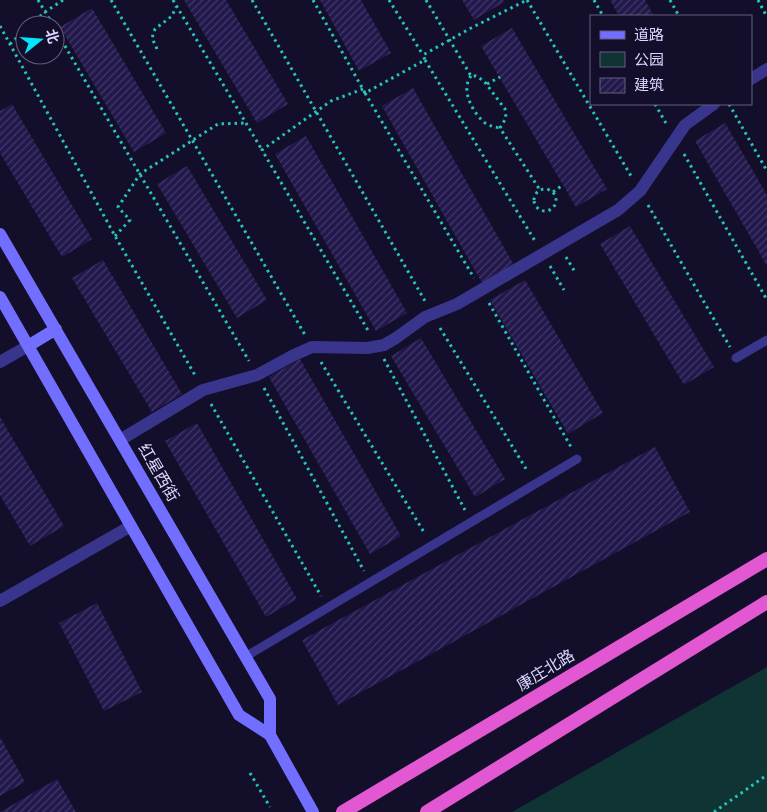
<svg xmlns="http://www.w3.org/2000/svg" width="767" height="812" font-family="'Sofia Sans Condensed','Noto Sans SC',sans-serif">
<defs>
<pattern id="building-hatch" width="6" height="6" patternUnits="userSpaceOnUse" patternTransform="scale(1.25)"><rect width="6" height="6" fill="#23184c"/><path d="M-1 1l2-2M0 6l6-6M5 7l2-2" fill="none" stroke="#423967"/></pattern>
</defs>
<rect width="100%" height="100%" fill="#130e2a"/>
<path fill="#103433" d="M 767,667 L 767,812 L 512,812 Z"/>
<path fill="url(#building-hatch)" d="M 184,0 L 226,0 L 288,104 L 257,123 Z
M 320,0 L 361,0 L 391,53 L 359,71 Z
M 462,0 L 503,0 L 504,2 L 474,20 Z
M 610,0 L 645,0 L 654,16 L 619,16 Z
M 92,8 L 166,133 L 134,152 L 60,27 Z
M 512,28 L 607,189 L 576,207 L 481,46 Z
M 413,88 L 514,265 L 482,283 L 382,106 Z
M 12,104 L 92,239 L 62,257 L 0,153 L 0,111 Z
M 725,123 L 767,195 L 767,266 L 695,141 Z
M 306,136 L 407,313 L 376,331 L 275,154 Z
M 187,166 L 267,300 L 237,318 L 157,184 Z
M 630,226 L 714,367 L 684,385 L 600,244 Z
M 103,260 L 182,394 L 152,412 L 72,278 Z
M 525,280 L 603,413 L 568,434 L 490,300 Z
M 421,338 L 505,479 L 475,497 L 391,356 Z
M 300,359 L 401,536 L 370,554 L 269,377 Z
M 0,417 L 64,526 L 30,546 L 0,495 Z
M 197,423 L 297,599 L 266,617 L 165,441 Z
M 655,447 L 690,512 L 338,705 L 302,640 Z
M 97,603 L 142,692 L 104,711 L 59,623 Z
M 0,737 L 25,782 L 0,796 Z
M 57,779 L 76,812 L 0,812 Z"/>
<g fill="none" stroke-linecap="round" stroke-linejoin="round">
<path stroke="#24c5bc" stroke-width="3" stroke-dasharray="2.5 4" stroke-linecap="butt" d="M 38,0 L 53,25
M 111,0 L 305,335
M 173,0 L 262,150
M 252,0 L 425,301
M 313,0 L 365,93 L 425,60 L 423,55 L 471,28 L 527,0
M 389,0 L 423,55
M 426,0 L 471,76 L 476,76 L 484,81 L 505,109 L 506,118 L 500,128 L 540,190
M 527,0 L 631,176
M 594,0 L 603,16
M 670,0 L 679,16
M 758,0 L 767,17
M 30,25 L 45,12 L 63,0
M 0,26 L 115,236 L 196,377
M 55,29 L 249,361
M 10,44 L 25,30
M 157,49 L 152,38 L 155,29 L 172,16 L 176,7
M 425,60 L 535,241
M 471,76 C 460,90 473,113 485,123 C 490,126 495,127 500,128
M 487,84 L 500,77
M 363,89 L 331,101 L 262,150 L 369,332
M 365,93 L 474,278
M 655,104 L 667,125
M 729,104 L 767,171
M 684,154 L 767,300
M534 200a11 11 0 1 1 22 0a11 11 0 1 1-22 0Z
M 553,192 L 563,185
M 648,205 L 730,347
M 115,236 L 130,220 L 118,207 L 140,174 L 218,124 L 246,123
M 566,257 L 575,272
M 550,266 L 564,290
M 489,303 L 571,447
M 440,328 L 528,472
M 384,359 L 465,510
M 321,362 L 425,534
M 264,388 L 364,571
M 211,404 L 321,596
M 250,773 L 270,807
M 714,812 L 767,775"/>
<path stroke="#39358d" stroke-width="9" d="M 736,358 L 767,340
M 245,657 L 577,459"/>
<path stroke="#39358d" stroke-width="12" d="M 751,79 L 767,69
M 0,362 L 28,346
M 120,440 L 203,390 L 257,375 L 294,355 L 312,347 L 367,348 L 384,345 L 396,338 L 425,317 L 457,304 L 618,210 L 640,191 L 685,125 L 714,104
M 0,601 L 131,526"/>
<path stroke="#726eff" stroke-width="12" d="M 0,234 L 270,699 L 270,735 L 239,715 L 0,297
M 28,346 L 56,329
M 270,735 L 313,812"/>
<path stroke="#e258d2" stroke-width="14" d="M 343,812 L 767,559
M 427,812 L 767,602"/>
</g>
<g text-anchor="middle" dominant-baseline="central" stroke-width="4.5" stroke-linejoin="round" paint-order="stroke">
<g font-size="16" fill="#dbd7ff" stroke="#130e2a">
<text transform="translate(158 473) rotate(60)">红星西街</text>
<text transform="translate(546 671) rotate(-31)">康庄北路</text>
</g>
</g>
<rect x="590" y="15" width="162" height="90" fill="#130e2a" stroke="#635e7f"/>
<rect x="600" y="31" width="25" height="8" fill="#726eff" stroke="#635e7f"/>
<text x="634" y="40" font-size="15" fill="#dbd7ff">道路</text>
<rect x="600" y="52" width="25" height="15" fill="#103433" stroke="#635e7f"/>
<text x="634" y="65" font-size="15" fill="#dbd7ff">公园</text>
<rect x="600" y="78" width="25" height="15" fill="url(#building-hatch)" stroke="#635e7f"/>
<text x="634" y="90" font-size="15" fill="#dbd7ff">建筑</text>
<g transform="translate(40 40) rotate(73)"><circle r="24" fill="#130e2a" stroke="#635e7f"/>
<path d="M0-4L9 19L0 12L-9 19Z" fill="#03e4ff"/>
<text y="-8" font-size="14" font-weight="bold" text-anchor="middle" fill="#dbd7ff">北</text>
</g>
</svg>
